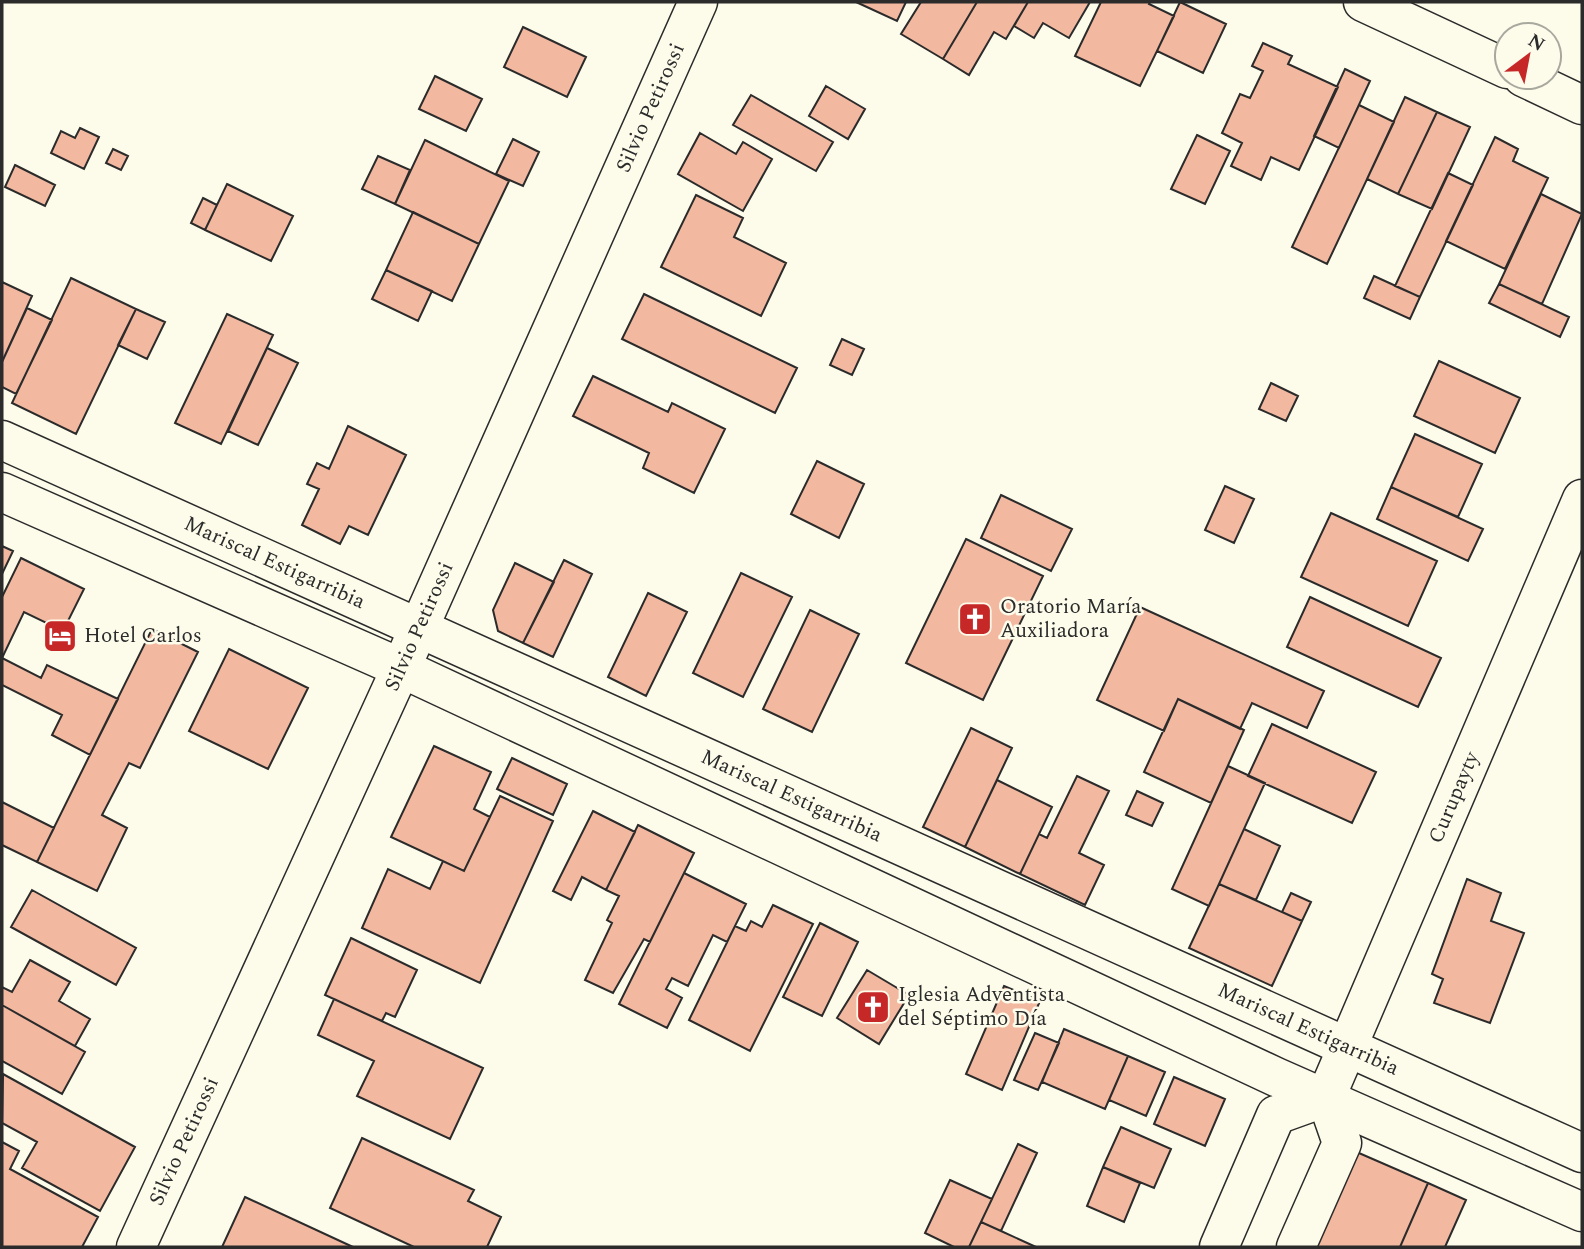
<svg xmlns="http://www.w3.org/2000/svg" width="1584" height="1249" font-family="Spectral,serif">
<rect width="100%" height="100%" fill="#fdfbea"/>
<path fill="#f2b8a0" stroke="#2b2b2b" stroke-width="2" d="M 856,2 L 906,2 L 897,21 Z
M 921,2 L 977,2 L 943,59 L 901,34 Z
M 977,2 L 1028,2 L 1006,39 L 994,32 L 969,75 L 943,59 Z
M 1028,2 L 1090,2 L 1069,38 L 1043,23 L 1034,38 L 1014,26 Z
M 1101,2 L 1150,2 L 1149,4 L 1174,16 L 1140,86 L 1075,56 Z
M 1180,2 L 1226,24 L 1203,73 L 1157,51 Z
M 523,27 L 586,57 L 567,97 L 504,67 Z
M 1263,43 L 1292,56 L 1288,64 L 1338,87 L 1299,170 L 1271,157 L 1261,180 L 1231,166 L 1242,143 L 1222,133 L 1240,94 L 1250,98 L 1263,71 L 1252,66 Z
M 1345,69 L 1370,81 L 1339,148 L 1314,136 Z
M 435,76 L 482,99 L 466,131 L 419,109 Z
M 826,86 L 865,109 L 848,139 L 809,116 Z
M 751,95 L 833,142 L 816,171 L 733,125 Z
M 1405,97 L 1437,112 L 1398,194 L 1367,179 Z
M 1359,105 L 1394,122 L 1327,264 L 1292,247 Z
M 1437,112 L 1470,127 L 1432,209 L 1398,194 Z
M 80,128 L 99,137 L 84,169 L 51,153 L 61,131 L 75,138 Z
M 700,133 L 736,154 L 743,142 L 772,159 L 743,211 L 678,174 Z
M 1197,135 L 1230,151 L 1205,204 L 1171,189 Z
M 1495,137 L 1518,149 L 1513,161 L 1548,178 L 1505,269 L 1446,241 Z
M 513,139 L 539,152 L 523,186 L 496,174 Z
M 425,140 L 509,181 L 479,244 L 395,204 Z
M 113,149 L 128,156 L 121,170 L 106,163 Z
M 378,156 L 410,170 L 395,204 L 362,189 Z
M 15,165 L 55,185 L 45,206 L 5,187 Z
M 1448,173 L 1473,185 L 1420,297 L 1395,286 Z
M 227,184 L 293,216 L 271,261 L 205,230 Z
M 1541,194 L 1582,214 L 1542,304 L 1499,284 Z
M 696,195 L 743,218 L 734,237 L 786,263 L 761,316 L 661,267 Z
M 203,198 L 217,205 L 205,230 L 191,223 Z
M 413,212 L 479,244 L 452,301 L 386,270 Z
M 386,270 L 432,291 L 418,321 L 372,299 Z
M 1374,276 L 1420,297 L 1410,319 L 1364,298 Z
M 71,278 L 136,309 L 76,434 L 12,403 Z
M 2,282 L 32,296 L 2,362 Z
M 1499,284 L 1569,317 L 1560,337 L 1489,303 Z
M 644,294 L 797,368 L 775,413 L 622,339 Z
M 27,308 L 52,320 L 16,394 L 2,387 L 2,362 Z
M 136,309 L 165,322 L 147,359 L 118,345 Z
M 227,314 L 273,335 L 221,444 L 175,423 Z
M 842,339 L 864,349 L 852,375 L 830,365 Z
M 267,348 L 298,363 L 258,445 L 228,431 Z
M 1439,361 L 1520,398 L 1495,453 L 1414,416 Z
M 593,376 L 668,412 L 672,403 L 725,429 L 694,493 L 643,468 L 649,453 L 573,416 Z
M 1271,383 L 1298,396 L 1286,421 L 1259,409 Z
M 348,426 L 406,455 L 368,535 L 349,526 L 340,544 L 302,525 L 319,489 L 307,484 L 317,463 L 329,469 Z
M 1415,434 L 1482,464 L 1458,517 L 1391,487 Z
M 817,461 L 864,484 L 839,538 L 791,514 Z
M 1225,486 L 1254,499 L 1234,543 L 1205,530 Z
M 1391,487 L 1483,529 L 1468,561 L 1377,519 Z
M 1001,495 L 1072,529 L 1051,571 L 981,538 Z
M 1331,513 L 1437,561 L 1408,626 L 1301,577 Z
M 966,539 L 1043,576 L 983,700 L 906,663 Z
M 2,546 L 13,551 L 2,574 Z
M 21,558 L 84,589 L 63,631 L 24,612 L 2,658 L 41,678 L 47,665 L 118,699 L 90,755 L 52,735 L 62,715 L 2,685 L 2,597 Z
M 564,560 L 592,574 L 553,657 L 523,643 Z
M 515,563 L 554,582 L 523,643 L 498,631 L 493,610 Z
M 741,573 L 792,597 L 743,697 L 693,673 Z
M 648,593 L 687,612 L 646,696 L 608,677 Z
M 1310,597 L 1441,658 L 1418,707 L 1287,647 Z
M 1140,607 L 1324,691 L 1307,728 L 1252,703 L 1240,729 L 1178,699 L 1164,731 L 1097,700 Z
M 810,610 L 859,634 L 812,732 L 763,709 Z
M 152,629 L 198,652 L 140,768 L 129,763 L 102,815 L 127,828 L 97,891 L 37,862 Z
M 229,649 L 308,688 L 268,769 L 189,731 Z
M 1178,699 L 1244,730 L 1211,803 L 1144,772 Z
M 1272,724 L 1376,772 L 1352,823 L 1248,776 Z
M 971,728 L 1012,748 L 965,847 L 923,827 Z
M 434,746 L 491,772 L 474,809 L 490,817 L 464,871 L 391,837 Z
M 512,758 L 567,784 L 553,815 L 497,789 Z
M 1228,766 L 1265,783 L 1209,906 L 1172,889 Z
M 1077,776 L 1109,791 L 1079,853 L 1104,865 L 1085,905 L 1020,874 L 1039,834 L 1047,838 Z
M 997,780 L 1052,807 L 1020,874 L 965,847 Z
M 1137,791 L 1163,803 L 1152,826 L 1126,815 Z
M 500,796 L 553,821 L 480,983 L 362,928 L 388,869 L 430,889 L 443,861 L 464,871 Z
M 2,802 L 54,828 L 37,862 L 2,845 Z
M 593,811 L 635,832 L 606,890 L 582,877 L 571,900 L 553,891 Z
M 638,825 L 694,853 L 650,942 L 644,939 L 613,993 L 585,980 L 612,923 L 607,920 L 619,896 L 606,890 Z
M 1244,829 L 1280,846 L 1256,900 L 1219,884 Z
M 684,873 L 746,904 L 727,942 L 713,935 L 688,986 L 672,978 L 666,989 L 682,998 L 667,1028 L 619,1004 Z
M 1467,879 L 1501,893 L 1491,921 L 1524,933 L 1490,1023 L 1434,1003 L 1443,979 L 1432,974 Z
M 1219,884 L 1302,921 L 1272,986 L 1189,948 Z
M 32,890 L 136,948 L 116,985 L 11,927 Z
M 1291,893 L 1311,902 L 1302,921 L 1282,912 Z
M 773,905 L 813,924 L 750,1051 L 689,1020 L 735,926 L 746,931 L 751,921 L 762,927 Z
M 820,923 L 858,942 L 822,1016 L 783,997 Z
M 351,938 L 417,970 L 395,1017 L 386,1013 L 382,1021 L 325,995 Z
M 30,960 L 70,982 L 59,1001 L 90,1019 L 75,1046 L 2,1005 L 2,987 L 12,992 Z
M 867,970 L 909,995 L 879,1044 L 837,1018 Z
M 1004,986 L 1040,1001 L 1002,1090 L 966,1074 Z
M 334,999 L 483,1068 L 450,1139 L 357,1096 L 374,1061 L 318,1035 Z
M 2,1005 L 85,1052 L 62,1094 L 2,1061 Z
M 1064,1029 L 1128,1056 L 1105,1109 L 1042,1082 Z
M 1035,1033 L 1059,1043 L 1038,1090 L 1014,1080 Z
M 1128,1056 L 1165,1072 L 1146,1116 L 1109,1100 Z
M 3,1074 L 135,1147 L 100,1211 L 22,1168 L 37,1142 L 2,1123 Z
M 1174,1077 L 1225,1099 L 1205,1146 L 1154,1124 Z
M 1121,1127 L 1171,1149 L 1154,1188 L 1103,1167 Z
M 362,1138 L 474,1190 L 468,1201 L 501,1217 L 487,1247 L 414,1247 L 330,1208 Z
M 2,1142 L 19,1151 L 10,1169 L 98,1217 L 82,1247 L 2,1247 Z
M 1018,1144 L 1037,1153 L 1001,1231 L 981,1222 Z
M 1352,1150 L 1428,1183 L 1400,1247 L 1310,1247 Z
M 1103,1167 L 1140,1183 L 1124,1222 L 1087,1206 Z
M 950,1180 L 992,1199 L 969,1247 L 954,1247 L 925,1233 Z
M 1428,1183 L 1466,1200 L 1445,1247 L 1400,1247 Z
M 245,1197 L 353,1247 L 222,1247 Z
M 981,1222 L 1001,1231 L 1036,1247 L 969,1247 Z"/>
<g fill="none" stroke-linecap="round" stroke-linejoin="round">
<g stroke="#2b2b2b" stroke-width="41">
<g id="street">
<path d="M 1363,2 L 1507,69"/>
<path d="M 1523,77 L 1582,105"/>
<path id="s1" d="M 136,1247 L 401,668 L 698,2"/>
<path d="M 1219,1247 L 1276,1115 L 1326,1097"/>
<path id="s2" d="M 1296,1247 L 1342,1143 L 1326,1097 L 1582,499"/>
</g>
</g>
<g stroke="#2b2b2b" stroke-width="41">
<g id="secondary">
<path id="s3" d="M 2,440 L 1582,1153"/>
<path d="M 2,492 L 401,668 L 1276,1077 L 1582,1212"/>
</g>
</g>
<use href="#street" stroke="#fdfbea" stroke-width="38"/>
<use href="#secondary" stroke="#fdfbea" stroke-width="38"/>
</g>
<defs>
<g id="church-square" transform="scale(1.75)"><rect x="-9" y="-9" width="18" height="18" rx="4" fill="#c62828" stroke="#fdfbea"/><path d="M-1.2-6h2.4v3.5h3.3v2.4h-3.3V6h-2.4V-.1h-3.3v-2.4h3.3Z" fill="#fff"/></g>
<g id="hotel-square" transform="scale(1.75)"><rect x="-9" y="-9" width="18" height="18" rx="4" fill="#c62828" stroke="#fdfbea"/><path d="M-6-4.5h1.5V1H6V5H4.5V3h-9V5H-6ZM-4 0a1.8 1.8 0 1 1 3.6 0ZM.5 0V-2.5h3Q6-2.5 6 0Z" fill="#fff"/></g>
</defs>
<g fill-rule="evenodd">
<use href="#church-square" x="975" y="619"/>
<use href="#hotel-square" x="60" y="636"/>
<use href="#church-square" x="873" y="1007"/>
</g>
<g text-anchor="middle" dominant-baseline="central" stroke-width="5" stroke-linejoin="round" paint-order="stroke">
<g font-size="21" fill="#2b2b2b" stroke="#fdfbea">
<text stroke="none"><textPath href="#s1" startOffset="1250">Silvio Petirossi</textPath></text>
<text stroke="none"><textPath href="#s3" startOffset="299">Mariscal Estigarribia</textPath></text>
<text stroke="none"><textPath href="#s1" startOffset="682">Silvio Petirossi</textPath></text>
<text stroke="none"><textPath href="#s3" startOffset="866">Mariscal Estigarribia</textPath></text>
<text stroke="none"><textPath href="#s2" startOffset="488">Curupayty</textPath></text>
<text stroke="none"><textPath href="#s3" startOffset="1433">Mariscal Estigarribia</textPath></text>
<text stroke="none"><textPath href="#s1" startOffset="116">Silvio Petirossi</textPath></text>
</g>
<g font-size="21" fill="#2b2b2b" stroke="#fdfbea" text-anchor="start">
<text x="1000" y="607">Oratorio María<tspan x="1000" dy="24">Auxiliadora</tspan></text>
<text x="84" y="636">Hotel Carlos</text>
<text x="898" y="995">Iglesia Adventista<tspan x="898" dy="24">del Séptimo Día</tspan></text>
</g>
</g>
<rect width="1584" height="1249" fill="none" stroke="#2b2b2b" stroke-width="7"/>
<g transform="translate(1528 56) rotate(32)"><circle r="33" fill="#fdfbea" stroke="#a9a89e" stroke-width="2"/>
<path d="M0-5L12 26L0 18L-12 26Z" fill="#c62828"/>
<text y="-10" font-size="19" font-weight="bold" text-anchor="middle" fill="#2b2b2b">N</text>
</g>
</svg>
